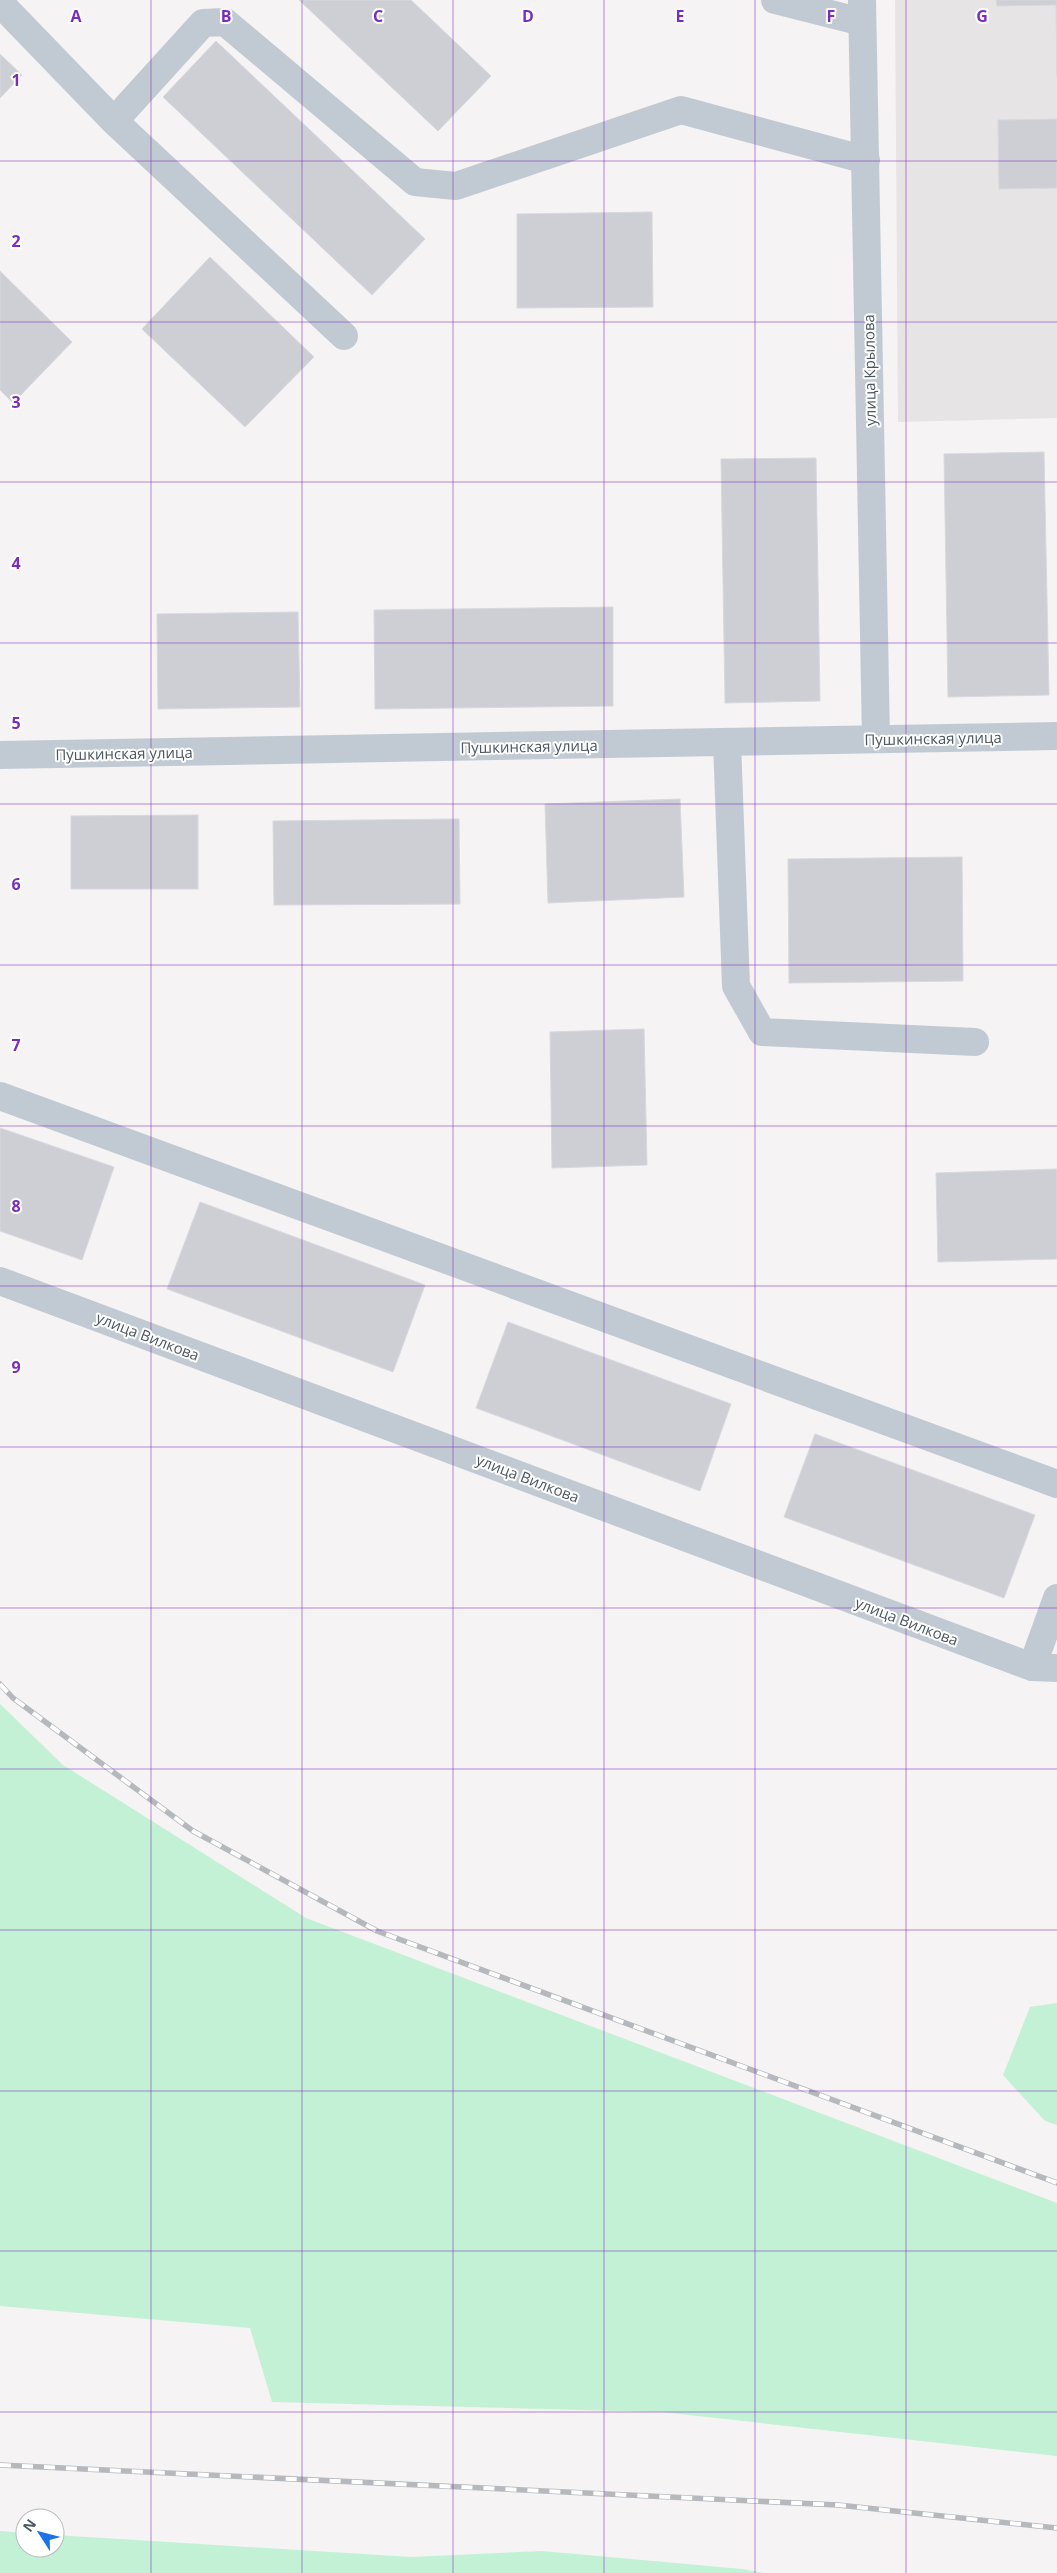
<svg xmlns="http://www.w3.org/2000/svg" width="1057" height="2573" font-family="'Open Sans',sans-serif">
<rect width="100%" height="100%" fill="#f5f3f3"/>
<path fill="#e6e4e5" d="M 895,0 L 1057,0 L 1057,418 L 898,422 Z"/>
<path fill="#c3f1d5" d="M 0,1704 L 63,1765 L 306,1918 L 1057,2203 L 1057,2456 L 662,2412 L 272,2402 L 250,2328 L 0,2306 Z
M 1057,2003 L 1057,2125 L 1045,2121 L 1003,2075 L 1030,2007 Z
M 0,2531 L 25,2533 L 25,2548 L 55,2548 L 55,2535 L 411,2557 L 542,2551 L 742,2569 L 764,2573 L 0,2573 Z"/>
<path fill="#cdcfd5" stroke="#d7d9de" d="M 299,0 L 411,0 L 491,76 L 438,131 Z
M 996,0 L 1057,0 L 1057,77 L 1056,5 L 997,6 Z
M 216,41 L 425,239 L 372,295 L 163,97 Z
M 0,54 L 22,75 L 0,98 Z
M 1057,119 L 1057,188 L 999,189 L 998,120 Z
M 652,212 L 653,307 L 517,308 L 517,214 Z
M 210,257 L 314,357 L 245,427 L 142,329 Z
M 0,271 L 72,342 L 13,403 L 0,390 Z
M 1044,452 L 1049,695 L 948,697 L 944,454 Z
M 816,458 L 820,701 L 725,703 L 721,459 Z
M 613,607 L 613,706 L 375,709 L 374,610 Z
M 298,612 L 300,707 L 158,709 L 157,614 Z
M 680,799 L 684,897 L 548,903 L 545,804 Z
M 198,815 L 198,889 L 71,889 L 71,816 Z
M 459,819 L 460,904 L 274,905 L 273,821 Z
M 962,857 L 963,981 L 789,983 L 788,859 Z
M 644,1029 L 647,1165 L 552,1168 L 550,1032 Z
M 0,1128 L 114,1167 L 82,1260 L 0,1231 Z
M 1057,1169 L 1057,1259 L 938,1262 L 936,1173 Z
M 200,1202 L 425,1285 L 393,1372 L 167,1289 Z
M 508,1322 L 731,1404 L 700,1491 L 476,1408 Z
M 815,1434 L 1035,1515 L 1004,1598 L 784,1517 Z"/>
<g fill="none" stroke-linecap="round" stroke-linejoin="round">
<path stroke="#c1cad2" stroke-width="28" d="M 775,0 L 862,22
M 862,0 L 876,739
M 0,3 L 114,121
M 344,336 L 114,121 L 203,23 L 225,22 L 415,182 L 456,186 L 681,110 L 866,160
M 727,742 L 736,986 L 762,1032 L 975,1042
M 0,755 L 1057,736
M 0,1096 L 1057,1484
M 0,1281 L 1032,1667 L 1057,1668
M 1032,1667 L 1057,1598"/>
<g stroke="#b5b8bd" stroke-width="5.5">
<path id="rail" d="M 0,1684 L 13,1698 L 193,1831 L 377,1931 L 1057,2183
M 0,2465 L 838,2505 L 1057,2528"/>
</g>
<use href="#rail" stroke="#fff" stroke-width="4" stroke-dasharray="11" stroke-linecap="butt"/>
</g>
<path fill="none" stroke="#7b2cbf" stroke-width="1" stroke-opacity="0.55" d="M 151,0 L 151,2573M 302,0 L 302,2573M 453,0 L 453,2573M 604,0 L 604,2573M 755,0 L 755,2573M 906,0 L 906,2573M 0,161 L 1057,161M 0,322 L 1057,322M 0,482 L 1057,482M 0,643 L 1057,643M 0,804 L 1057,804M 0,965 L 1057,965M 0,1126 L 1057,1126M 0,1286 L 1057,1286M 0,1447 L 1057,1447M 0,1608 L 1057,1608M 0,1769 L 1057,1769M 0,1930 L 1057,1930M 0,2091 L 1057,2091M 0,2251 L 1057,2251M 0,2412 L 1057,2412"/>
<g text-anchor="middle" dominant-baseline="central" stroke-width="4" stroke-linejoin="round" paint-order="stroke">
<g font-size="15" fill="#4a5661" stroke="#fff">
<text transform="translate(869 370) rotate(-91)">улица Крылова</text>
<text transform="translate(933 738) rotate(-1)">Пушкинская улица</text>
<text transform="translate(529 746) rotate(-1)">Пушкинская улица</text>
<text transform="translate(124 753) rotate(-1)">Пушкинская улица</text>
<text transform="translate(148 1336) rotate(21)">улица Вилкова</text>
<text transform="translate(528 1478) rotate(21)">улица Вилкова</text>
<text transform="translate(907 1621) rotate(21)">улица Вилкова</text>
</g>
</g>
<g font-size="16" text-anchor="middle" font-weight="bold" fill="#7b2cbf" stroke="#fff" stroke-width="4" stroke-linejoin="round" paint-order="stroke">
<text x="76" y="22">A</text>
<text x="226" y="22">B</text>
<text x="378" y="22">C</text>
<text x="528" y="22">D</text>
<text x="680" y="22">E</text>
<text x="831" y="22">F</text>
<text x="982" y="22">G</text>
<text x="16" y="86">1</text>
<text x="16" y="247">2</text>
<text x="16" y="408">3</text>
<text x="16" y="569">4</text>
<text x="16" y="729">5</text>
<text x="16" y="890">6</text>
<text x="16" y="1051">7</text>
<text x="16" y="1212">8</text>
<text x="16" y="1373">9</text>
</g>
<g transform="translate(40 2533) rotate(306)"><circle r="24" fill="#ffffff" stroke="#b7bbc0"/>
<path d="M0-4L9 19L0 12L-9 19Z" fill="#1a73e8"/>
<text y="-8" font-size="14" font-weight="bold" text-anchor="middle" fill="#4a5661">N</text>
</g>
</svg>
